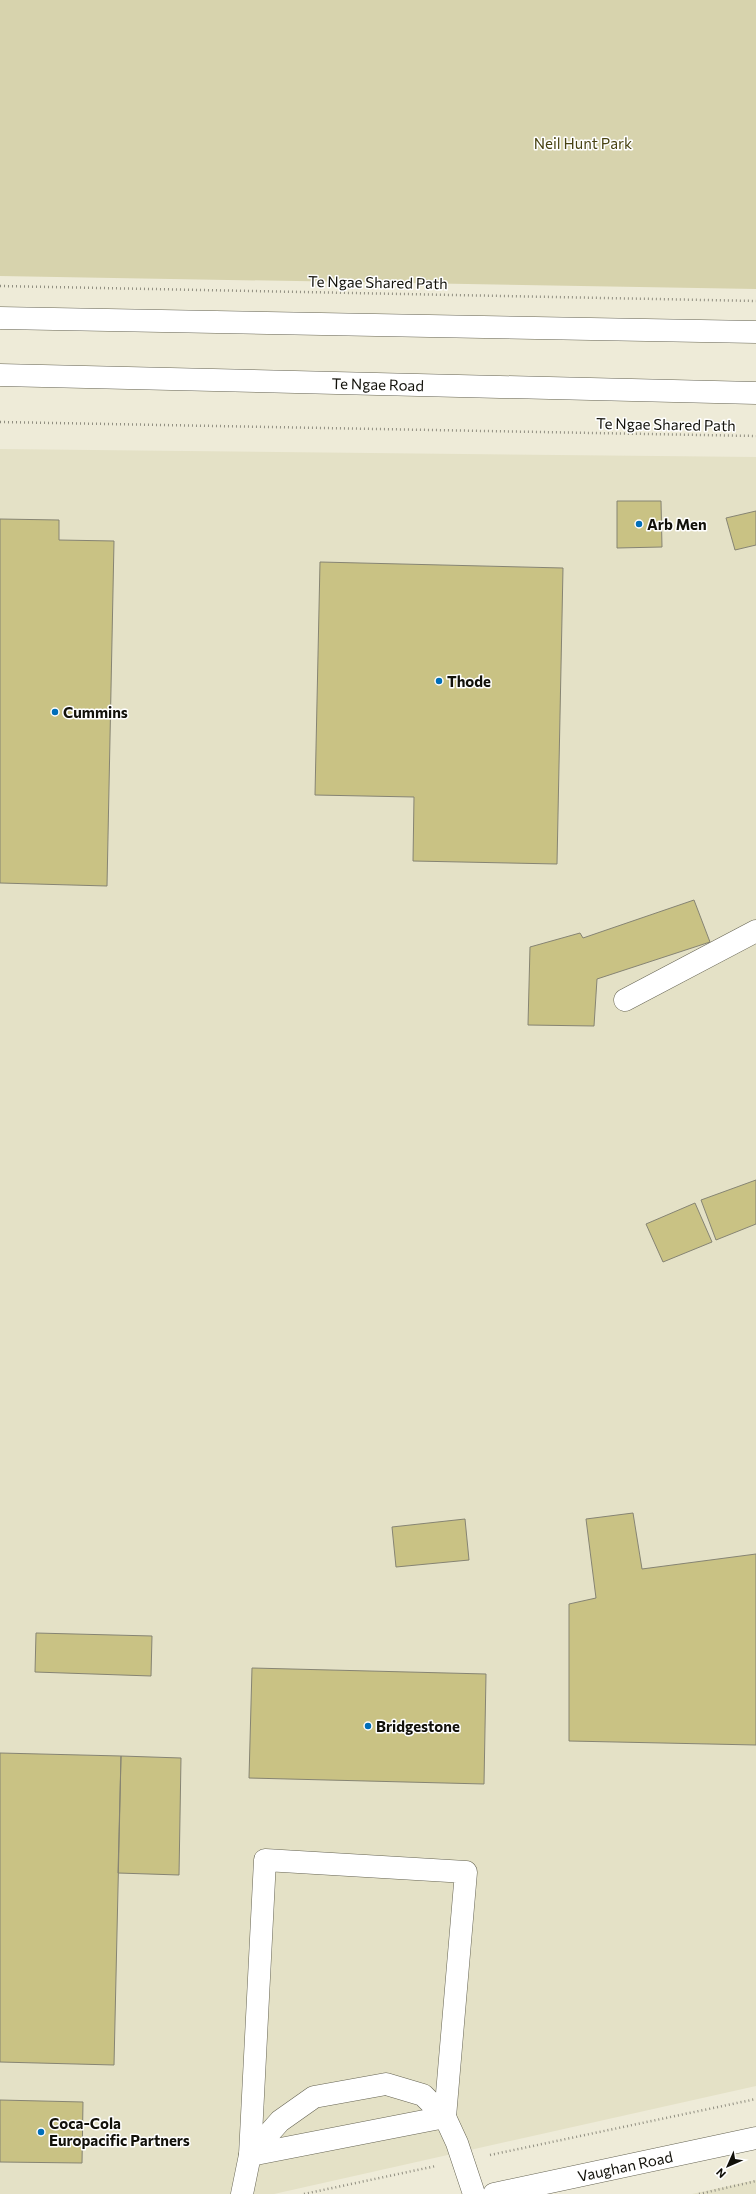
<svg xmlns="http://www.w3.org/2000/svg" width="756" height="2194" font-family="Commissioner,sans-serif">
<rect width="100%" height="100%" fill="#eeebd8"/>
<path fill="#e4e1c6" d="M 0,449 L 756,457 L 756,2086 L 274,2194 L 0,2194 Z
M 756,2180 L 756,2194 L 692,2194 Z"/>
<path fill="#d7d3ad" d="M 0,0 L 756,0 L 756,289 L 0,276 Z"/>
<path fill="#c9c284" stroke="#868473" d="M 617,501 L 661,501 L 662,547 L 617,548 Z
M 756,511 L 756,545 L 735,550 L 726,518 Z
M 0,519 L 59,520 L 59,540 L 114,541 L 107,886 L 0,883 Z
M 320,562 L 563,568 L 557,864 L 413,861 L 414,797 L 315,795 Z
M 694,900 L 710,942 L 597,979 L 594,1026 L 528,1025 L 530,947 L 580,933 L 583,938 Z
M 756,1180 L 756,1224 L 716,1240 L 701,1200 Z
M 695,1203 L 712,1242 L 663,1262 L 646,1224 Z
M 633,1513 L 642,1569 L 756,1554 L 756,1745 L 569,1741 L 569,1604 L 596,1598 L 586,1519 Z
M 465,1519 L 469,1560 L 396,1567 L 392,1527 Z
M 36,1633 L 152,1636 L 151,1676 L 35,1672 Z
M 252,1668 L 486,1674 L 484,1784 L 249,1778 Z
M 0,1753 L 121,1756 L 114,2065 L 0,2062 Z
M 121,1756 L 181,1758 L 179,1875 L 118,1873 Z
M 0,2100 L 83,2102 L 82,2163 L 0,2162 Z"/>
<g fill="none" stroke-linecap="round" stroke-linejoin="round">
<g stroke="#666453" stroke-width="23">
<g id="minor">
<path d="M 625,1000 L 756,931"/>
<path d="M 265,1860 L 466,1872 L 445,2117 L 250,2155 Z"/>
<path d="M 242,2194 L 250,2155 L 280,2121 L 314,2097 L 386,2084 L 423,2095 L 445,2117 L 457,2143 L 474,2194"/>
<path id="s1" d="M 494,2194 L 756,2138"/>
</g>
</g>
<g stroke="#666453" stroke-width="23">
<g id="highway">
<path d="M 0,318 L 756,332"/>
<path id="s2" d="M 0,375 L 756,393"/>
</g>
</g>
<path stroke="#908e80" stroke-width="2.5" stroke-dasharray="1 3" stroke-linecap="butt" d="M 0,286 L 756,301
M 0,422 L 756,436
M 490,2155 L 756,2099
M 304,2194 L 436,2166
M 699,2194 L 756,2181"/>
<use href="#minor" stroke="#fff" stroke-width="22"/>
<use href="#highway" stroke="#fff" stroke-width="22"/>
</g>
<g fill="#006eb9" stroke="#fff" stroke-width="1.5">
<circle cx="639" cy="524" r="4"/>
<circle cx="439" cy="681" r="4"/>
<circle cx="55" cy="712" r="4"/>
<circle cx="368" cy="1726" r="4"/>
<circle cx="41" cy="2132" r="4"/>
</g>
<g text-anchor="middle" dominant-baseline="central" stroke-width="3" stroke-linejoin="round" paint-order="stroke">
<g font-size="15" fill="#484211" stroke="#fff">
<text x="583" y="143">Neil Hunt Park</text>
</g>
<g font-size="15" fill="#12110a" stroke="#fff">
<text transform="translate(378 282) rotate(1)">Te Ngae Shared Path</text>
<text stroke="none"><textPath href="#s2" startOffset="378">Te Ngae Road</textPath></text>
<text transform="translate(666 424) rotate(1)">Te Ngae Shared Path</text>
<text stroke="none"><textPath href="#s1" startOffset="134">Vaughan Road</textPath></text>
</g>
<g font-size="15" font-weight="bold" fill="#12110a" stroke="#fff" text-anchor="start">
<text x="647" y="524">Arb Men</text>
<text x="447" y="681">Thode</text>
<text x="63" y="712">Cummins</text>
<text x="376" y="1726">Bridgestone</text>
<text x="49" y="2123">Coca-Cola<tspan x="49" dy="17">Europacific Partners</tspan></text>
</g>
</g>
<g transform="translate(728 2166) rotate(225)" stroke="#ffffff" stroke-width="3" paint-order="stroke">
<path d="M0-3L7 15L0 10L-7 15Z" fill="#12110a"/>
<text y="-6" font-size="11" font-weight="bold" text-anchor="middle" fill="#12110a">N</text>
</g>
</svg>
